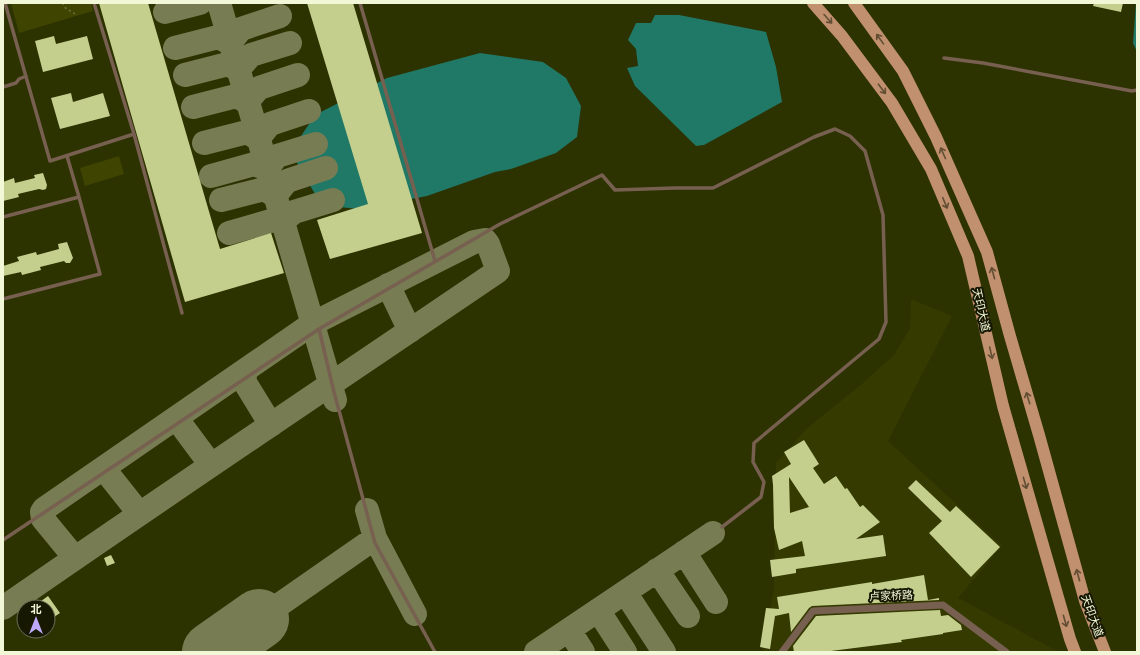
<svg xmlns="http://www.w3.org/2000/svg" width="1140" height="655" font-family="'Fira Sans Condensed','Noto Sans SC',sans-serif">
<rect width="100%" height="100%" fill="#2d3201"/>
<path fill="#353a01" d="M 911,299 L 952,316 L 888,441 L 1002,546 L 958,598 L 1059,652 L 762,652 L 774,589 L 776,463 L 806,429 L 863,383 L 894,355 L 910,328 Z"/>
<path fill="#3f4500" d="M 11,3 L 91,3 L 93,11 L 19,33 Z
M 119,156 L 124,174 L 85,186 L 80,168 Z"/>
<path fill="#207866" d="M 1136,3 L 1137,3 L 1137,52 L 1133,43 Z
M 655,15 L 679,15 L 766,32 L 776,67 L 782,102 L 704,145 L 696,146 L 635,86 L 627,68 L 638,66 L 636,49 L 628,40 L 636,23 L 651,23 Z
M 480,53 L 543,62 L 566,78 L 581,106 L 577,137 L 556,153 L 511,169 L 495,172 L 427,196 L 359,209 L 329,206 L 315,194 L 297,163 L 297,142 L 315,115 L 387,78 Z"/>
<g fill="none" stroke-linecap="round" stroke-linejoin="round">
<path stroke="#787c52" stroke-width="24" d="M 219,3 L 335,400
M 165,12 L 200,3
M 175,48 L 218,37 L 230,43 L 241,29 L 280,16
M 185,75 L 228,64 L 238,70 L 251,55 L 290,43
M 193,107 L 236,96 L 247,102 L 259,88 L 298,75
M 204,143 L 247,132 L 258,139 L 270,124 L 309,111
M 211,176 L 254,164 L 267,169 L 277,156 L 316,144
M 221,200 L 264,189 L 275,196 L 287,181 L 326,168
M 229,233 L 274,220 L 282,222 L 294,212 L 333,200
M 388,285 L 410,331
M 246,370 L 244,381 L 271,425 L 257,434
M 182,414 L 180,422 L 182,426 L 211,465 L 225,456
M 108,465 L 107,471 L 108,474 L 139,513
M 375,538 L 415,614
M 684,552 L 716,602
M 657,570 L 688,616
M 625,592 L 664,652
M 3,608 C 167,494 333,383 498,271 L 488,244 L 485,240 L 474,242 L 312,324 L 44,509 L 42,512 L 43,519 L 75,558
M 598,610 L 625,652
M 259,619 L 375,538 L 367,510
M 569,630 L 583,652
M 236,635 L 247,652
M 536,652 L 713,533"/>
<path stroke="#787c52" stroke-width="60" d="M 212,652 L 259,619"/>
</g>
<path fill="#c4cf8e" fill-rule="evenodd" d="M 99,3 L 148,3 L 220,249 L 271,233 L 284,273 L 185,302 Z
M 307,3 L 353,3 L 422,233 L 330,259 L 317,220 L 368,204 Z
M 1094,3 L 1123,3 L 1121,12 L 1093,6 Z
M 54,36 L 56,44 L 87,36 L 93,59 L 43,72 L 35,41 Z
M 71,93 L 73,102 L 103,93 L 110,116 L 60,129 L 51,98 Z
M 43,173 L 47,185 L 46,189 L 43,190 L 39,189 L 18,194 L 19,197 L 3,201 L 3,182 L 14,178 L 15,183 L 35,178 L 34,175 Z
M 67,242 L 73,258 L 70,263 L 66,263 L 64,261 L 40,267 L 41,270 L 22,275 L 21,272 L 3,276 L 3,266 L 19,261 L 17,257 L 36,252 L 37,255 L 59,249 L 58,244 Z
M 804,440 L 819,464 L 813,468 L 824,484 L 836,476 L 845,489 L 847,488 L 860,507 L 863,505 L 880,522 L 856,539 L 883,535 L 886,556 L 796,569 L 796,573 L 772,577 L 770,560 L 805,556 L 802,541 L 779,550 L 774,528 L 773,485 L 772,476 L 791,464 L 784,452 ZM 789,477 L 809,507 L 790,513 Z
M 916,480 L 950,512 L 956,506 L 1000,547 L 971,577 L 929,533 L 942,521 L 908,488 Z
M 111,555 L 115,563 L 107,566 L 104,558 Z
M 924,575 L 928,600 L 939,598 L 939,600 L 812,606 L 809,608 L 791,632 L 789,613 L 775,616 L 770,649 L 760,647 L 766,608 L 779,609 L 777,597 L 872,582 L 872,584 Z
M 48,596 L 60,613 L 48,621 L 48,607 L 33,607 Z
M 940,610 L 941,616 L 948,615 L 961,625 L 962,630 L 943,633 L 943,634 L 901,640 L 902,642 L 823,652 L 794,652 L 793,646 L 816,616 Z"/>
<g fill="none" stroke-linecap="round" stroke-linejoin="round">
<path stroke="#6f7449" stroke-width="1.5" stroke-dasharray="2 3" stroke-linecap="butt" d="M 63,3 L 64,7 L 75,14"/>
<path stroke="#776050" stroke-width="3.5" d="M 5,3 L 50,161 L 134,134
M 94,3 L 134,134 L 182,313
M 360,3 L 435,261
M 944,58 L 983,63 L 1132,91 L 1137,90
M 3,87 L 16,83 L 19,79 L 26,76
M 3,217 L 79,197 L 67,156
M 3,299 L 100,274 L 79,197
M 3,540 L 319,329
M 435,652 L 375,543 L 334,392 L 319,329 L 500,224 L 602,175 L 615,190 L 675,188 L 713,188 L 814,137 L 835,129 L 850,136 L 865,151 L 883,215 L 886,322 L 879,339 L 754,443 L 753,462 L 764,482 L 761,497 L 722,527"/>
<path stroke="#776050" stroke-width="7" d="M 782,652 L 813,611 L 943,605 L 1006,652"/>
<path stroke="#c0906f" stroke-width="12" d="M 813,3 L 842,36 L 892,103 L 931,169 L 968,256 L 1003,406 L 1070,639 L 1075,652
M 854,3 L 903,71 L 936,137 L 987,252 L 1010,336 L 1039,435 L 1085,601 L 1105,652"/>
</g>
<defs><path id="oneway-shaft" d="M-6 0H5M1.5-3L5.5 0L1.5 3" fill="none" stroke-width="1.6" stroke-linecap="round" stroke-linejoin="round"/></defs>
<g stroke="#624e33">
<use href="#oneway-shaft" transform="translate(828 19) rotate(48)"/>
<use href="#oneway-shaft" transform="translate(880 39) rotate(-126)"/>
<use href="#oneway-shaft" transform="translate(882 89) rotate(53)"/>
<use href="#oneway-shaft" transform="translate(943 153) rotate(-114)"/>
<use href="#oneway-shaft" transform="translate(945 203) rotate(67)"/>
<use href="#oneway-shaft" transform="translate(993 273) rotate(-105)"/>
<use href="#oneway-shaft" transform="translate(991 353) rotate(77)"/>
<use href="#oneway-shaft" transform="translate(1028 398) rotate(-107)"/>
<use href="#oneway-shaft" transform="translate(1025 483) rotate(74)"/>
<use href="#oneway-shaft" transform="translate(1078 575) rotate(-105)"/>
<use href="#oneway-shaft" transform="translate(1065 621) rotate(74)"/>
</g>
<g text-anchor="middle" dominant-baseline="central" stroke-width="4" stroke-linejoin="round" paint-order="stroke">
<g font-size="11" fill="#f2f7d8" stroke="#161802">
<text transform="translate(981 310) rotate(77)">天印大道</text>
<text transform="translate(891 596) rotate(-2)">卢家桥路</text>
<text transform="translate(1092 616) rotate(70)">天印大道</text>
</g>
</g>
<rect width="1140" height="655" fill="none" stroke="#f2f7d8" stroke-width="8"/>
<g transform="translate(36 619)"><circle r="19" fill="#161802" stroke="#6e7158"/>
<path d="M0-3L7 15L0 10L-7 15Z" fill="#bda9f5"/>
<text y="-6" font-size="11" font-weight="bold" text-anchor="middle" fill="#f2f7d8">北</text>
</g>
</svg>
